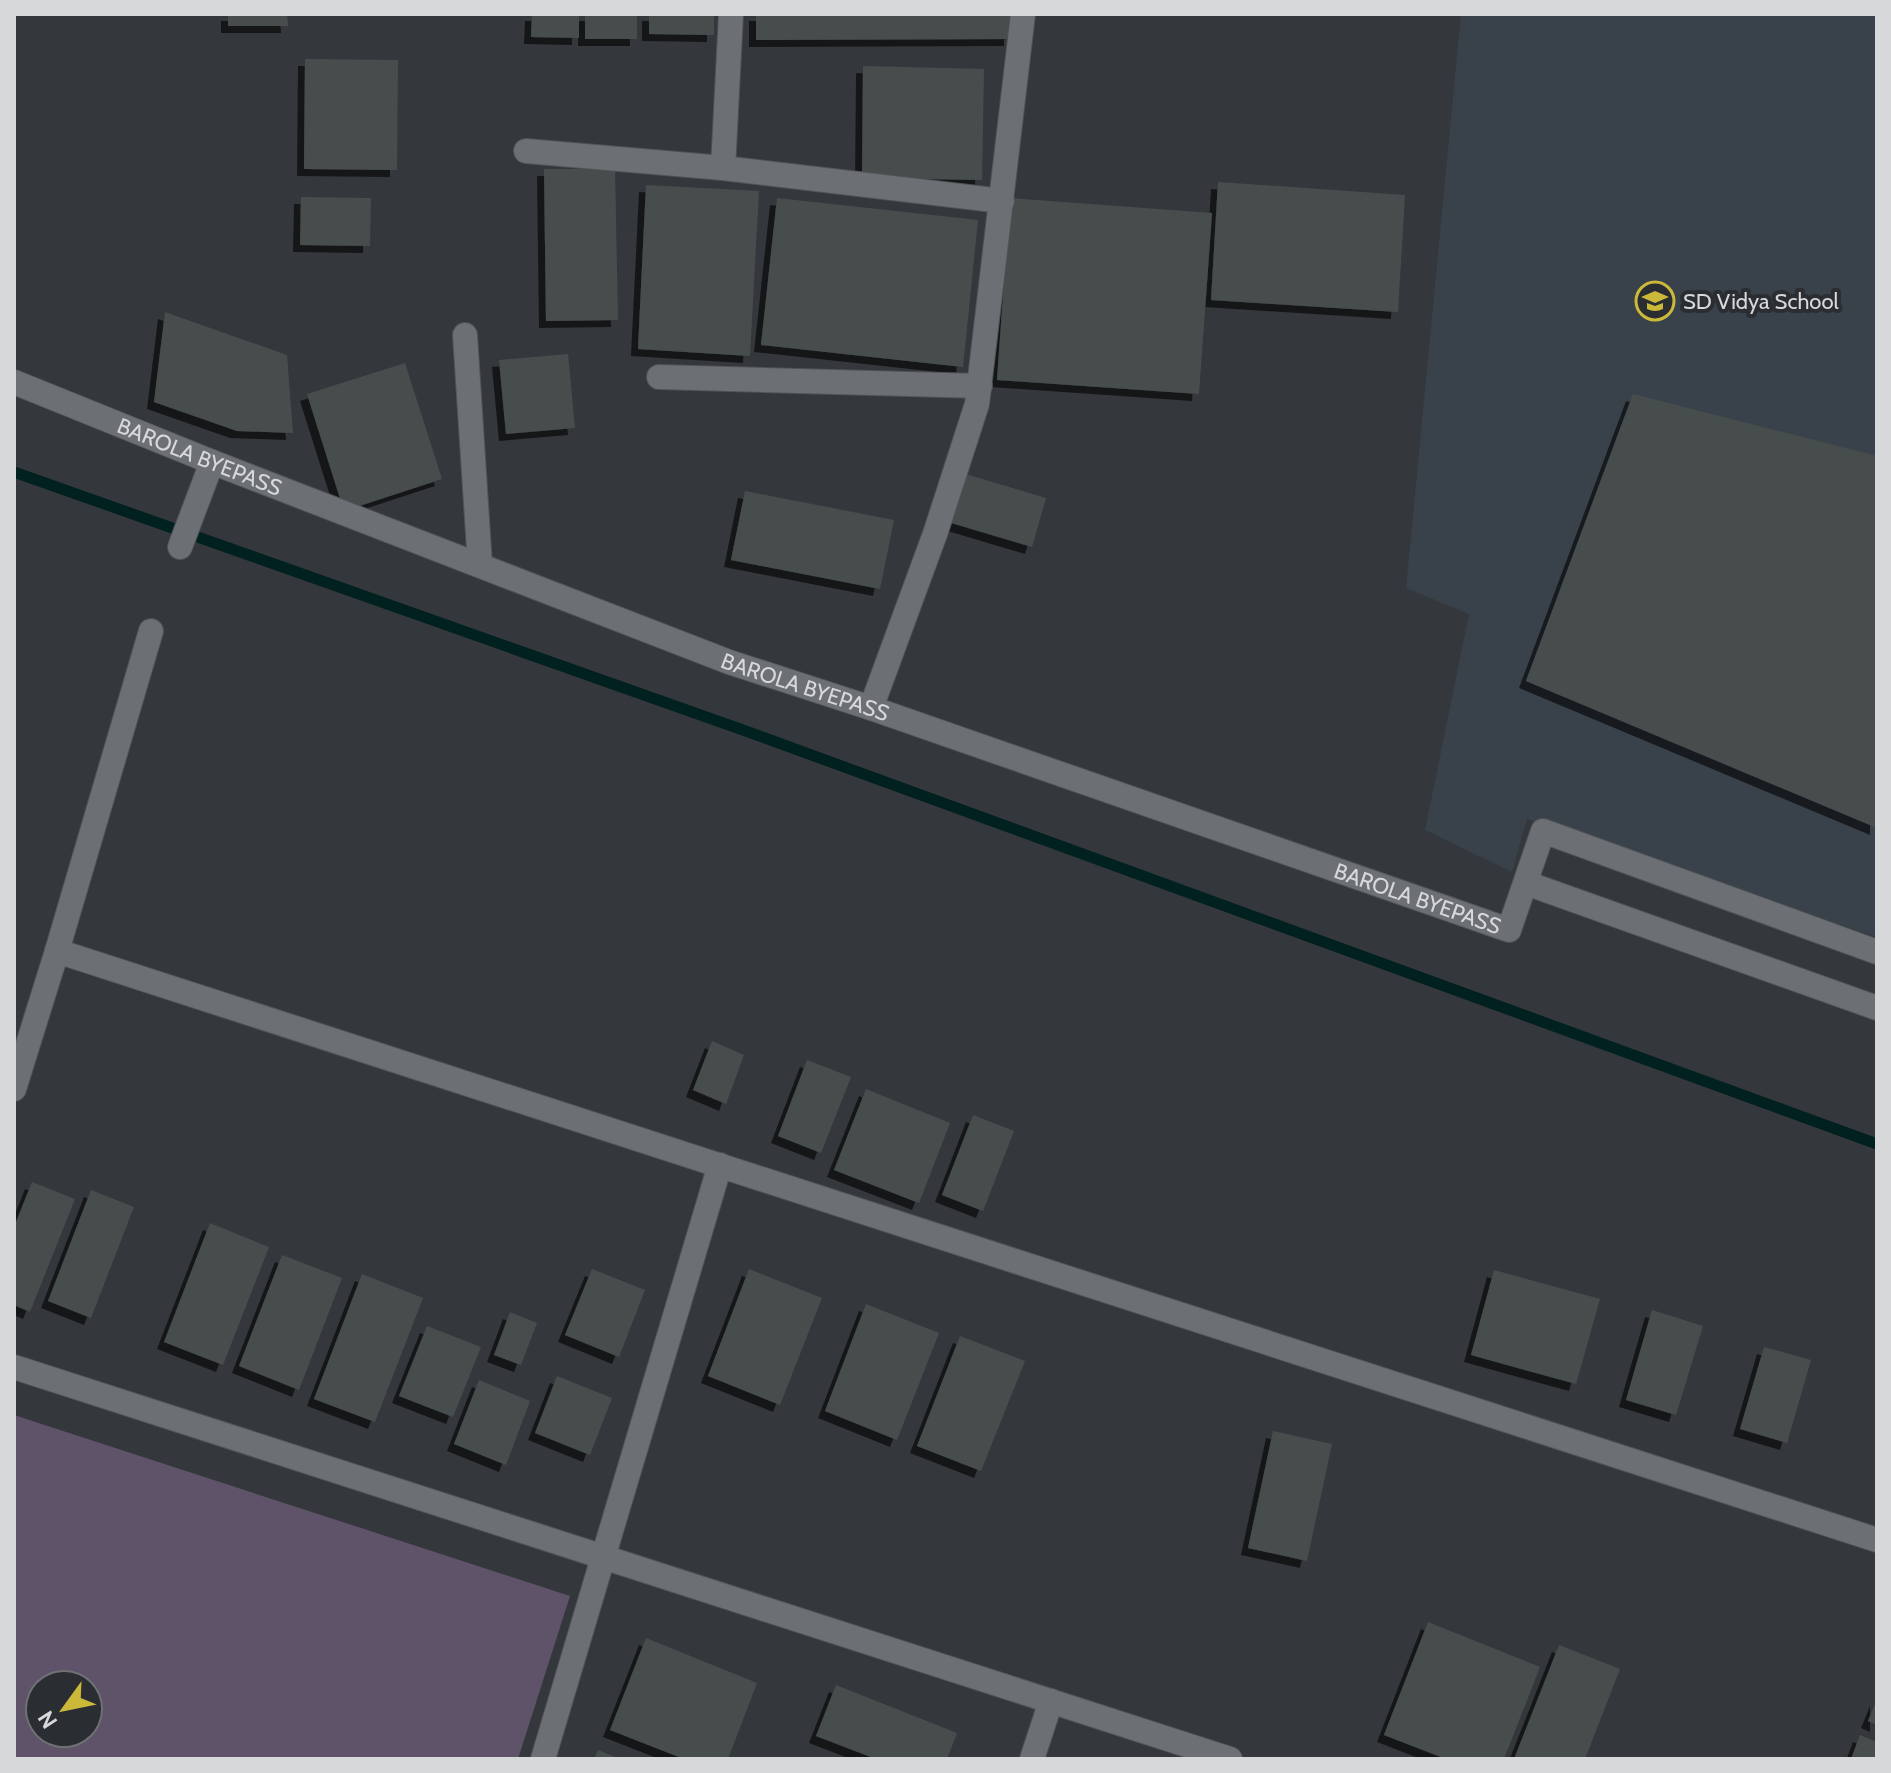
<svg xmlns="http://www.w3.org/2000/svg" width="1891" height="1773" font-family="Cabin,sans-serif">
<defs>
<filter id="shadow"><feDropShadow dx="-7" dy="7" stdDeviation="0" flood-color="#0009"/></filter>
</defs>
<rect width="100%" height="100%" fill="#34373b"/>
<path fill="#39424a" d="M 1461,14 L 1877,14 L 1877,937 L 1527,819 L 1512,872 L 1425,830 L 1469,614 L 1406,588 Z"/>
<path fill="#5e5369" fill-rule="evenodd" d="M 14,1415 L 570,1596 L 518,1759 L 14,1759 ZM 40,1685 L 88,1685 L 88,1733 L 40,1733 Z"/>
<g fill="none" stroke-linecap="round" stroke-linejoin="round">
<path stroke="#00211f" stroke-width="11" d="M 14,472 L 743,730 L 1877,1144"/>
</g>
<path fill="#474d4e" filter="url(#shadow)" d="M 228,14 L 287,14 L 288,26 L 228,26 Z
M 532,14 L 579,14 L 579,38 L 531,37 Z
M 585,14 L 637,14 L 637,39 L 585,39 Z
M 649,14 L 714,14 L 714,35 L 649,34 Z
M 756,14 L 1011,14 L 1011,39 L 756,40 Z
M 305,59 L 398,60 L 397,170 L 304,169 Z
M 863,66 L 984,69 L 982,180 L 862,178 Z
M 544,169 L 615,169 L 618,320 L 546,321 Z
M 1218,182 L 1405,195 L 1398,312 L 1211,300 Z
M 646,185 L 759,191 L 750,356 L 638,349 Z
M 301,197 L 371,198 L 370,246 L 300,245 Z
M 777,198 L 978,220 L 963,367 L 761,345 Z
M 1010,198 L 1212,213 L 1199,394 L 997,380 Z
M 165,312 L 287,355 L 293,433 L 237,431 L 154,402 Z
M 568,354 L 575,428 L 506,434 L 499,360 Z
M 405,363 L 442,479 L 344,511 L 307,394 Z
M 1633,394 L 1877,456 L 1877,828 L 1526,681 Z
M 962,473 L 1046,498 L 1032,547 L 948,522 Z
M 745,491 L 894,520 L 880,589 L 731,560 Z
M 712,1041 L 744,1055 L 726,1104 L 693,1090 Z
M 807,1060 L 851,1077 L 821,1153 L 778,1136 Z
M 866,1089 L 950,1123 L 919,1203 L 834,1170 Z
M 973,1115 L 1014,1131 L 983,1211 L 942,1195 Z
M 32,1182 L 75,1199 L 30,1312 L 14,1305 L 14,1227 Z
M 91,1190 L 134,1207 L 91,1318 L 48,1301 Z
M 210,1223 L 269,1247 L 223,1365 L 164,1342 Z
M 282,1255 L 342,1278 L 299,1390 L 239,1366 Z
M 592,1269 L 645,1290 L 619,1357 L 565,1335 Z
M 749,1269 L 822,1298 L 780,1405 L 708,1376 Z
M 1494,1270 L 1600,1299 L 1576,1384 L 1471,1355 Z
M 362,1274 L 423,1298 L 375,1422 L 314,1399 Z
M 866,1304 L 939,1333 L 897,1440 L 825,1411 Z
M 1652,1310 L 1703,1326 L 1676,1415 L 1626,1400 Z
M 510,1312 L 537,1323 L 521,1365 L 494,1355 Z
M 427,1326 L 481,1347 L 453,1417 L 399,1396 Z
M 960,1336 L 1025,1361 L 981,1471 L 917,1446 Z
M 1764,1347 L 1811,1360 L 1787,1443 L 1740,1429 Z
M 557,1376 L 612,1398 L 590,1455 L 535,1433 Z
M 479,1380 L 530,1401 L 506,1465 L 454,1444 Z
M 1273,1431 L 1332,1444 L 1307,1561 L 1248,1548 Z
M 1428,1622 L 1540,1667 L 1504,1759 L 1446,1759 L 1384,1735 Z
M 646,1638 L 757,1683 L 728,1759 L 684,1759 L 610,1730 Z
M 1559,1645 L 1620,1669 L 1585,1759 L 1514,1759 Z
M 836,1685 L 957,1733 L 947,1759 L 876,1759 L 816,1736 Z
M 1877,1699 L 1877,1725 L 1868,1721 Z
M 1860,1735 L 1877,1742 L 1877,1759 L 1851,1759 Z
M 598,1750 L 620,1759 L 594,1759 Z"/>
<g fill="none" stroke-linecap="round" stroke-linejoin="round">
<g stroke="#505356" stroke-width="26">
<g id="street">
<path d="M 526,151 L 723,168 L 1002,201"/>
<path d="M 723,168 L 731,14"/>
<path d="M 465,335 L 480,565"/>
<path d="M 659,377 L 980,386"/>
<path id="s1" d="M 14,382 L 212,462 L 729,662 L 871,708 L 1509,930 L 1543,831 L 1877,952"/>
<path d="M 180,547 L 212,462"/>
<path d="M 871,708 L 935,534 L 977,404 L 1023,14"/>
<path d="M 1526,883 L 1877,1008"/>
<path d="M 57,951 L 1877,1540"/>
<path d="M 14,1089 L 57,951 L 151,631"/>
<path d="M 14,1367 L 1230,1759"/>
<path d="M 543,1759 L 720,1165"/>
<path d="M 1032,1759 L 1051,1701"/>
</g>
</g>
<use href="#street" stroke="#6c7074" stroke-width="24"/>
</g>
<defs>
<g id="school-ring" transform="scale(2)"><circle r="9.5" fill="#2a2d31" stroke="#ccb939" stroke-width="1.5"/><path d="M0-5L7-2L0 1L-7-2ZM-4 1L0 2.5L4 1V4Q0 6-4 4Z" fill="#ccb939"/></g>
</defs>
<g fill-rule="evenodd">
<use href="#school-ring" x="1655" y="301"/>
</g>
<g text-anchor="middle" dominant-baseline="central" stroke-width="8" stroke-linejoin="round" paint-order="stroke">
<g font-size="22" fill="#d6d8da" stroke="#2a2d31" text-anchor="start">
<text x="1683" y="301">SD Vidya School</text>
</g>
<g font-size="22" fill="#d6d8da" stroke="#2a2d31">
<text stroke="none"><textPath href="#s1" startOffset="200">BAROLA BYEPASS</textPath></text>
<text stroke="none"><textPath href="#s1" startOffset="848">BAROLA BYEPASS</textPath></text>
<text stroke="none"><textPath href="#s1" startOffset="1496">BAROLA BYEPASS</textPath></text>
</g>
</g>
<rect width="1891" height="1773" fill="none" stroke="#d6d8da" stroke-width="32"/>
<g transform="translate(64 1709) rotate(237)"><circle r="38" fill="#2a2d31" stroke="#6f7175" stroke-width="2"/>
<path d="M0-6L14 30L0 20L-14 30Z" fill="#ccb939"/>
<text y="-12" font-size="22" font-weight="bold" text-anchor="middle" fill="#d6d8da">N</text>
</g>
</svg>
